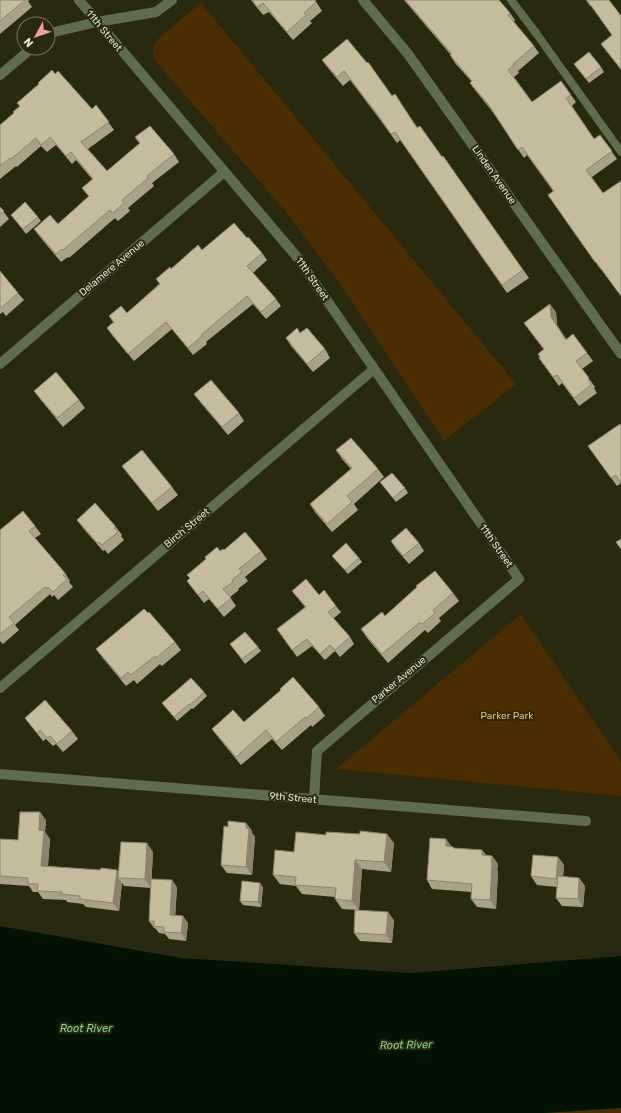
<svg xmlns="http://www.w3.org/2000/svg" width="621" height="1113" font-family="Rubik,sans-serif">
<rect width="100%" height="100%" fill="#292911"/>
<path fill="#4a2d01" d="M 201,3 L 516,384 L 444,441 L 350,298 L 332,273 L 286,212 L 153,58 L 153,45 L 162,35 Z
M 521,614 L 621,762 L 621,796 L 336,769 Z
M 621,1108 L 621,1113 L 544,1113 Z"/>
<path fill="#021304" d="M 0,926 L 181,958 L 412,973 L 621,956 L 621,1108 L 544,1113 L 0,1113 Z"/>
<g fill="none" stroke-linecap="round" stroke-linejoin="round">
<path stroke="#5f6c4e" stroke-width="8" d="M 511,0 L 536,33 L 621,152"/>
<path stroke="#5f6c4e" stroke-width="10" d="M 79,0 L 297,257 L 519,579 L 317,751 L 314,799
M 363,0 L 408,54 L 621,354
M 48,34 L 50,33 L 97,22 L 156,12 L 172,0
M 0,75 L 32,48
M 0,364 L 224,172
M 0,688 L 374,369
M 0,774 L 586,821"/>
</g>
<path fill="#aaa189" d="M 0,0 L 30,0 L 28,1 L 32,7 L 0,34 Z
M 251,0 L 315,0 L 322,11 L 310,21 L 312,23 L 293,40 L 269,12 L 263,15 Z
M 404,0 L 499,0 L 510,13 L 515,20 L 514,22 L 534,46 L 539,53 L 518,71 L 519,73 L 514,77 L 532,102 L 571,95 L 576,102 L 572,106 L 594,139 L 600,135 L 617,159 L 592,177 L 602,269 L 601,270 L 548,195 L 553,191 L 527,155 L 524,158 L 492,111 L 475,90 L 470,83 L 471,81 L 455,63 L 450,55 L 451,55 Z
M 586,0 L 609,0 L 621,16 L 621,70 L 601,44 L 612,35 L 591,5 L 590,6 Z
M 322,60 L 392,96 L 442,157 L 443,156 L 529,278 L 507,293 L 400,140 L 397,143 L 381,121 L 350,80 L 343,86 L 328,68 Z
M 574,64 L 601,67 L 604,72 L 589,83 Z
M 55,74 L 92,109 L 96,105 L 114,130 L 88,149 L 107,171 L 140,144 L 135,137 L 174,154 L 179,162 L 152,183 L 154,186 L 128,208 L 130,211 L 118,221 L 115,218 L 69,258 L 68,257 L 61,262 L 40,237 L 34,229 L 58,224 L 89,197 L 82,188 L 92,179 L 76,160 L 72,164 L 56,145 L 47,152 L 41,146 L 17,167 L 16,166 L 0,179 L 0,125 L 14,113 L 20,106 L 17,103 L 39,85 L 38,83 Z
M 0,207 L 9,219 L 0,227 Z
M 11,215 L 38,217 L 41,221 L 26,234 Z
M 247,238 L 262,253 L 267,260 L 253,273 L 276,299 L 281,306 L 266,319 L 253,304 L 206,342 L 207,344 L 193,355 L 172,329 L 134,361 L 112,335 L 107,328 L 113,322 L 109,316 L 127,313 L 159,284 L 171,269 L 202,250 Z
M 0,271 L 18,293 L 24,300 L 6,316 L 3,312 L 0,314 Z
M 556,312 L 557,325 L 566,339 L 573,334 L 593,361 L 582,369 L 595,387 L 594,388 L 597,393 L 579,406 L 562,383 L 559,386 L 539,358 L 540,357 L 544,350 L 524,323 Z
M 300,333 L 325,349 L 330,358 L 313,372 L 291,346 L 286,338 Z
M 34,391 L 79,400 L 85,408 L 63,427 L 40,399 Z
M 194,394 L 239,413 L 244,421 L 228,435 L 200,402 Z
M 621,426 L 621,483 L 617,486 L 588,446 Z
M 336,450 L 378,469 L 384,477 L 354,504 L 358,510 L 332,532 L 315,512 L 310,504 L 351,469 L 342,459 Z
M 122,466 L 172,487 L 178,495 L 158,511 L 128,474 Z
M 380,482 L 405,488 L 408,493 L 396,502 Z
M 77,520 L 116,527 L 122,535 L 121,536 L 124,540 L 108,554 L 105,550 L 103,551 L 83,528 Z
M 35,526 L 41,534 L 35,538 L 65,573 L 70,581 L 69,582 L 73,587 L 58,600 L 54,595 L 52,597 L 50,594 L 15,625 L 19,630 L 3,644 L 0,641 L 0,530 Z
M 391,541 L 419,543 L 424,551 L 409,564 L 396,549 Z
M 224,550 L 261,551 L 267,559 L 245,577 L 248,581 L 238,589 L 239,590 L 230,597 L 236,606 L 224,617 L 209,599 L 204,603 L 187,581 L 190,578 L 187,575 L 220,551 Z
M 332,556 L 359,558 L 362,562 L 348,574 Z
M 292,591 L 319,595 L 336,606 L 341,612 L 333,619 L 350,637 L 354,644 L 340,657 L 335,651 L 325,660 L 312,646 L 297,657 L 277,629 L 305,607 Z
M 453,593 L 459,601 L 439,618 L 441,621 L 428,633 L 425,630 L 388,663 L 367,638 L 361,629 Z
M 175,642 L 181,650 L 162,666 L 160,664 L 137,684 L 134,680 L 126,686 L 102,657 L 96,649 Z
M 230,644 L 258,647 L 261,651 L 245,664 Z
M 204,692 L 207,696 L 193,709 L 192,708 L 177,721 L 162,703 Z
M 319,707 L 325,716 L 312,727 L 311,725 L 282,750 L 272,739 L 241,765 L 218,737 L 212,729 Z
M 25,718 L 72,731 L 78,739 L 63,752 L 56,744 L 53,746 L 46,739 L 43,741 L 31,726 Z
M 46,820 L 45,832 L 50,839 L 48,866 L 119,872 L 153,852 L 151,888 L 124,886 L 122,883 L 119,911 L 86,907 L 83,904 L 67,902 L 66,900 L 43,899 L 38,892 L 33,892 L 29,886 L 0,884 L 0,839 L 18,840 Z
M 246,823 L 252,831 L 252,833 L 255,837 L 252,875 L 227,873 L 221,865 L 228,827 Z
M 446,839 L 451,846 L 453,847 L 454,848 L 482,850 L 486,855 L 492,856 L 498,864 L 497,870 L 498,871 L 496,909 L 477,907 L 471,899 L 472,892 L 432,889 L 427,880 Z
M 394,843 L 391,872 L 362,869 L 359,910 L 342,909 L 335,899 L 335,897 L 302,894 L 296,886 L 280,884 L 273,875 L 294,852 Z
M 558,857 L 564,865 L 563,877 L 579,878 L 585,886 L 583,907 L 562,906 L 556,898 L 557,887 L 537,885 L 531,876 Z
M 177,887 L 175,915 L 188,923 L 186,941 L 169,939 L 165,934 L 159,933 L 155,928 L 154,928 L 149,921 Z
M 263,887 L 261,907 L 243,905 L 240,901 Z
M 394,920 L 392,943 L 360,941 L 354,933 Z"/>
<path fill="#8b836f" d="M 550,304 L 556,312 L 557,325 L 572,348 L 551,317 Z
M 40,812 L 46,820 L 45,832 L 50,839 L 47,874 L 41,866 L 39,830 Z
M 246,823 L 252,831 L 252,833 L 255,837 L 252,875 L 246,867 Z
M 387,834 L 394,843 L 391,872 L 384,862 Z
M 446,839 L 452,848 L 446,846 Z
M 147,843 L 153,852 L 151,888 L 145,879 Z
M 482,850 L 488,858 L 482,855 Z
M 492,856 L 498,864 L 497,870 L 498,871 L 496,909 L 490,900 Z
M 558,857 L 564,865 L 562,887 L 556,879 Z
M 355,860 L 362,869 L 359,910 L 352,901 Z
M 117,870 L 123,878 L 118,878 L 122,883 L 119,911 L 113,903 Z
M 579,878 L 585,886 L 583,907 L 578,899 Z
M 172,880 L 177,887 L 175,922 L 170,915 Z
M 260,883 L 263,887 L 261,907 L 258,902 Z
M 388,912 L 394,920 L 392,943 L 386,935 Z
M 183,916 L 188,923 L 186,941 L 181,933 Z"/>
<path fill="#c6bb9f" stroke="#8b836f" d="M 0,0 L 25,0 L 0,21 Z
M 252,0 L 315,0 L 316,2 L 304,13 L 306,15 L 287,32 L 263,3 L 257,7 Z
M 405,0 L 499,0 L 510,13 L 508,15 L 534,46 L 513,64 L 514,65 L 508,70 L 532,102 L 561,81 L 571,95 L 566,98 L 594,139 L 600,135 L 612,151 L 586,170 L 603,193 L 621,181 L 621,296 L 596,262 L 595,262 L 548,195 L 554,191 L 522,147 L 518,150 L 488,104 L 470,83 L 472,81 L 450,55 L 452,54 Z
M 587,0 L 609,0 L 621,16 L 621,69 L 601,44 L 612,35 Z
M 347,39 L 367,63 L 368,62 L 392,96 L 395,94 L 417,128 L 420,126 L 442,157 L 443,156 L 523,270 L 502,285 L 395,132 L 391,134 L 377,114 L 344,71 L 337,77 L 322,60 Z
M 589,52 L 601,67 L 586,79 L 574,64 Z
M 52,70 L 55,74 L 58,71 L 92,109 L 96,105 L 109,122 L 81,142 L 107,171 L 140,143 L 135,137 L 150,126 L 174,154 L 147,176 L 148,178 L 122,200 L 124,203 L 113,213 L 110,210 L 63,250 L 62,249 L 56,254 L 34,229 L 50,215 L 58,224 L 89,196 L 82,188 L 93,179 L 71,152 L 66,156 L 50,137 L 41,145 L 36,138 L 11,159 L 10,158 L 0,166 L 0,125 L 14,113 L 13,112 L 20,106 L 17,103 L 39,84 L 38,83 Z
M 25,202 L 38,217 L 23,229 L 11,215 Z
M 0,207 L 4,211 L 0,215 Z
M 234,223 L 247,238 L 248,237 L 262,253 L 247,266 L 276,299 L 261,312 L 247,296 L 201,335 L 202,336 L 188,348 L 166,322 L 128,354 L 107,328 L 114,322 L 109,316 L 121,306 L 127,313 L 160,284 L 156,279 L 170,267 L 171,269 L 198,245 L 202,250 Z
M 0,271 L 18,293 L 1,308 L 0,307 Z
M 550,304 L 551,317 L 566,340 L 573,334 L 587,353 L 576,361 L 589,378 L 588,379 L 591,385 L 574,398 L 557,375 L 553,377 L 539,358 L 540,357 L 538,354 L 544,349 L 524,323 Z
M 297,328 L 300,333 L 307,328 L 325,349 L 307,364 L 286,338 Z
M 56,372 L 79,400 L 57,418 L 34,391 Z
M 211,380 L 239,413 L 222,427 L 194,394 Z
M 620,424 L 621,426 L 621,483 L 616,475 L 611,478 L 588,446 Z
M 351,438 L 378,469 L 347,496 L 352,502 L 327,524 L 310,504 L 352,468 L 336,450 Z
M 142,450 L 172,487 L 152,503 L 122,466 Z
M 392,473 L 405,488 L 393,498 L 380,482 Z
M 95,503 L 116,527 L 114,528 L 118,532 L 102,545 L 99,542 L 97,543 L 77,520 Z
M 23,511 L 35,526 L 29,531 L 65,573 L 63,575 L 67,579 L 53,592 L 48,587 L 47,589 L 45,587 L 9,617 L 14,623 L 0,634 L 0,530 Z
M 406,528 L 419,543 L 403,556 L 391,541 Z
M 245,532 L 261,551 L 239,569 L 242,572 L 232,580 L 233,582 L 223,589 L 231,598 L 218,609 L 203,591 L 198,595 L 187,581 L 190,578 L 187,575 L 206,559 L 205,557 L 217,547 L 220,551 L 223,549 L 224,550 Z
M 621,539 L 621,549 L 616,542 Z
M 346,543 L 359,558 L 345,570 L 332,556 Z
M 435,571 L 453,593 L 433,610 L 435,613 L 422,624 L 420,622 L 382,654 L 361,629 L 382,612 L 385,616 L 417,587 L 416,586 Z
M 306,579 L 319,595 L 324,590 L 336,606 L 328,612 L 350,637 L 335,650 L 330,645 L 320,654 L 307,639 L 292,650 L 277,629 L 306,607 L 292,591 Z
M 144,609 L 148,613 L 149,612 L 175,642 L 156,658 L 155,656 L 131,675 L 128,672 L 121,678 L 96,649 Z
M 245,632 L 258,647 L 242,659 L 230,644 Z
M 293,677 L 319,707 L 307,718 L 305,717 L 276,742 L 266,730 L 236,757 L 212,729 L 233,710 L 244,722 L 281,690 L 280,689 Z
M 191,678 L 204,692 L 190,705 L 189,704 L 174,717 L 162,703 Z
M 45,700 L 72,731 L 57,744 L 50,736 L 47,738 L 40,730 L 37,733 L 25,718 Z
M 20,812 L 40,812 L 39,830 L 44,831 L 41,866 L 100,870 L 101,868 L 117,870 L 113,903 L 80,899 L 80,896 L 61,894 L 62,892 L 37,891 L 38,884 L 28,884 L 28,878 L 0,876 L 0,839 L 18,840 Z
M 228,821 L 246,823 L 246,828 L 249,829 L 246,867 L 221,865 L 224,826 L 228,827 Z
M 360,831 L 387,834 L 384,862 L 355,860 L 352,901 L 335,899 L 336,888 L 295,885 L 296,877 L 273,875 L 275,850 L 294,852 L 296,832 L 326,835 L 326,832 L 360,834 Z
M 430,838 L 446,839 L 446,846 L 453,847 L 453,848 L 482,850 L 482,855 L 492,856 L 491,862 L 492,863 L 490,900 L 471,899 L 472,884 L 427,880 Z
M 121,842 L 147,843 L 145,879 L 118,878 Z
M 533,855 L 558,857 L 556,879 L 531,876 Z
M 558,876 L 579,878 L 578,899 L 556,898 Z
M 151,879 L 172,880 L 170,915 L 183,916 L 181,933 L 164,932 L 164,927 L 154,926 L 154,921 L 149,921 Z
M 242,881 L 260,883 L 258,902 L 240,901 Z
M 355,910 L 388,912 L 386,935 L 354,933 Z"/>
<g text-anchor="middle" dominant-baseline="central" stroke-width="4" stroke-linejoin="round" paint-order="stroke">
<g font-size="10" fill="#e5e6d7" stroke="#292911">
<text transform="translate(104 31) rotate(50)">11th Street</text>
<text transform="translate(494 175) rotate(55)">Linden Avenue</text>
<text transform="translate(112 268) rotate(-40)">Delamere Avenue</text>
<text transform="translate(312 279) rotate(55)">11th Street</text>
<text transform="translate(187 528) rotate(-40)">Birch Street</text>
<text transform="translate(496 546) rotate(55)">11th Street</text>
<text transform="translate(399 680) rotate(-40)">Parker Avenue</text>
<text transform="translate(293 798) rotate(5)">9th Street</text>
</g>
<g font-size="10" fill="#ffb75b" stroke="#292911">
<text x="507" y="716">Parker Park</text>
</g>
<g font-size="11" font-style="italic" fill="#82d689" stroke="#292911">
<text x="86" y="1028">Root River</text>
<text transform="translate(406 1045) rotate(-1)">Root River</text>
</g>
</g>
<g transform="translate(36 36) rotate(230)"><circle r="19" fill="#292911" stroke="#747560"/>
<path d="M0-3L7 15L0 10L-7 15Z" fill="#f49aa1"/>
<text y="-6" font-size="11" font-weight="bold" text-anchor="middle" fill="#e5e6d7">N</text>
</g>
</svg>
